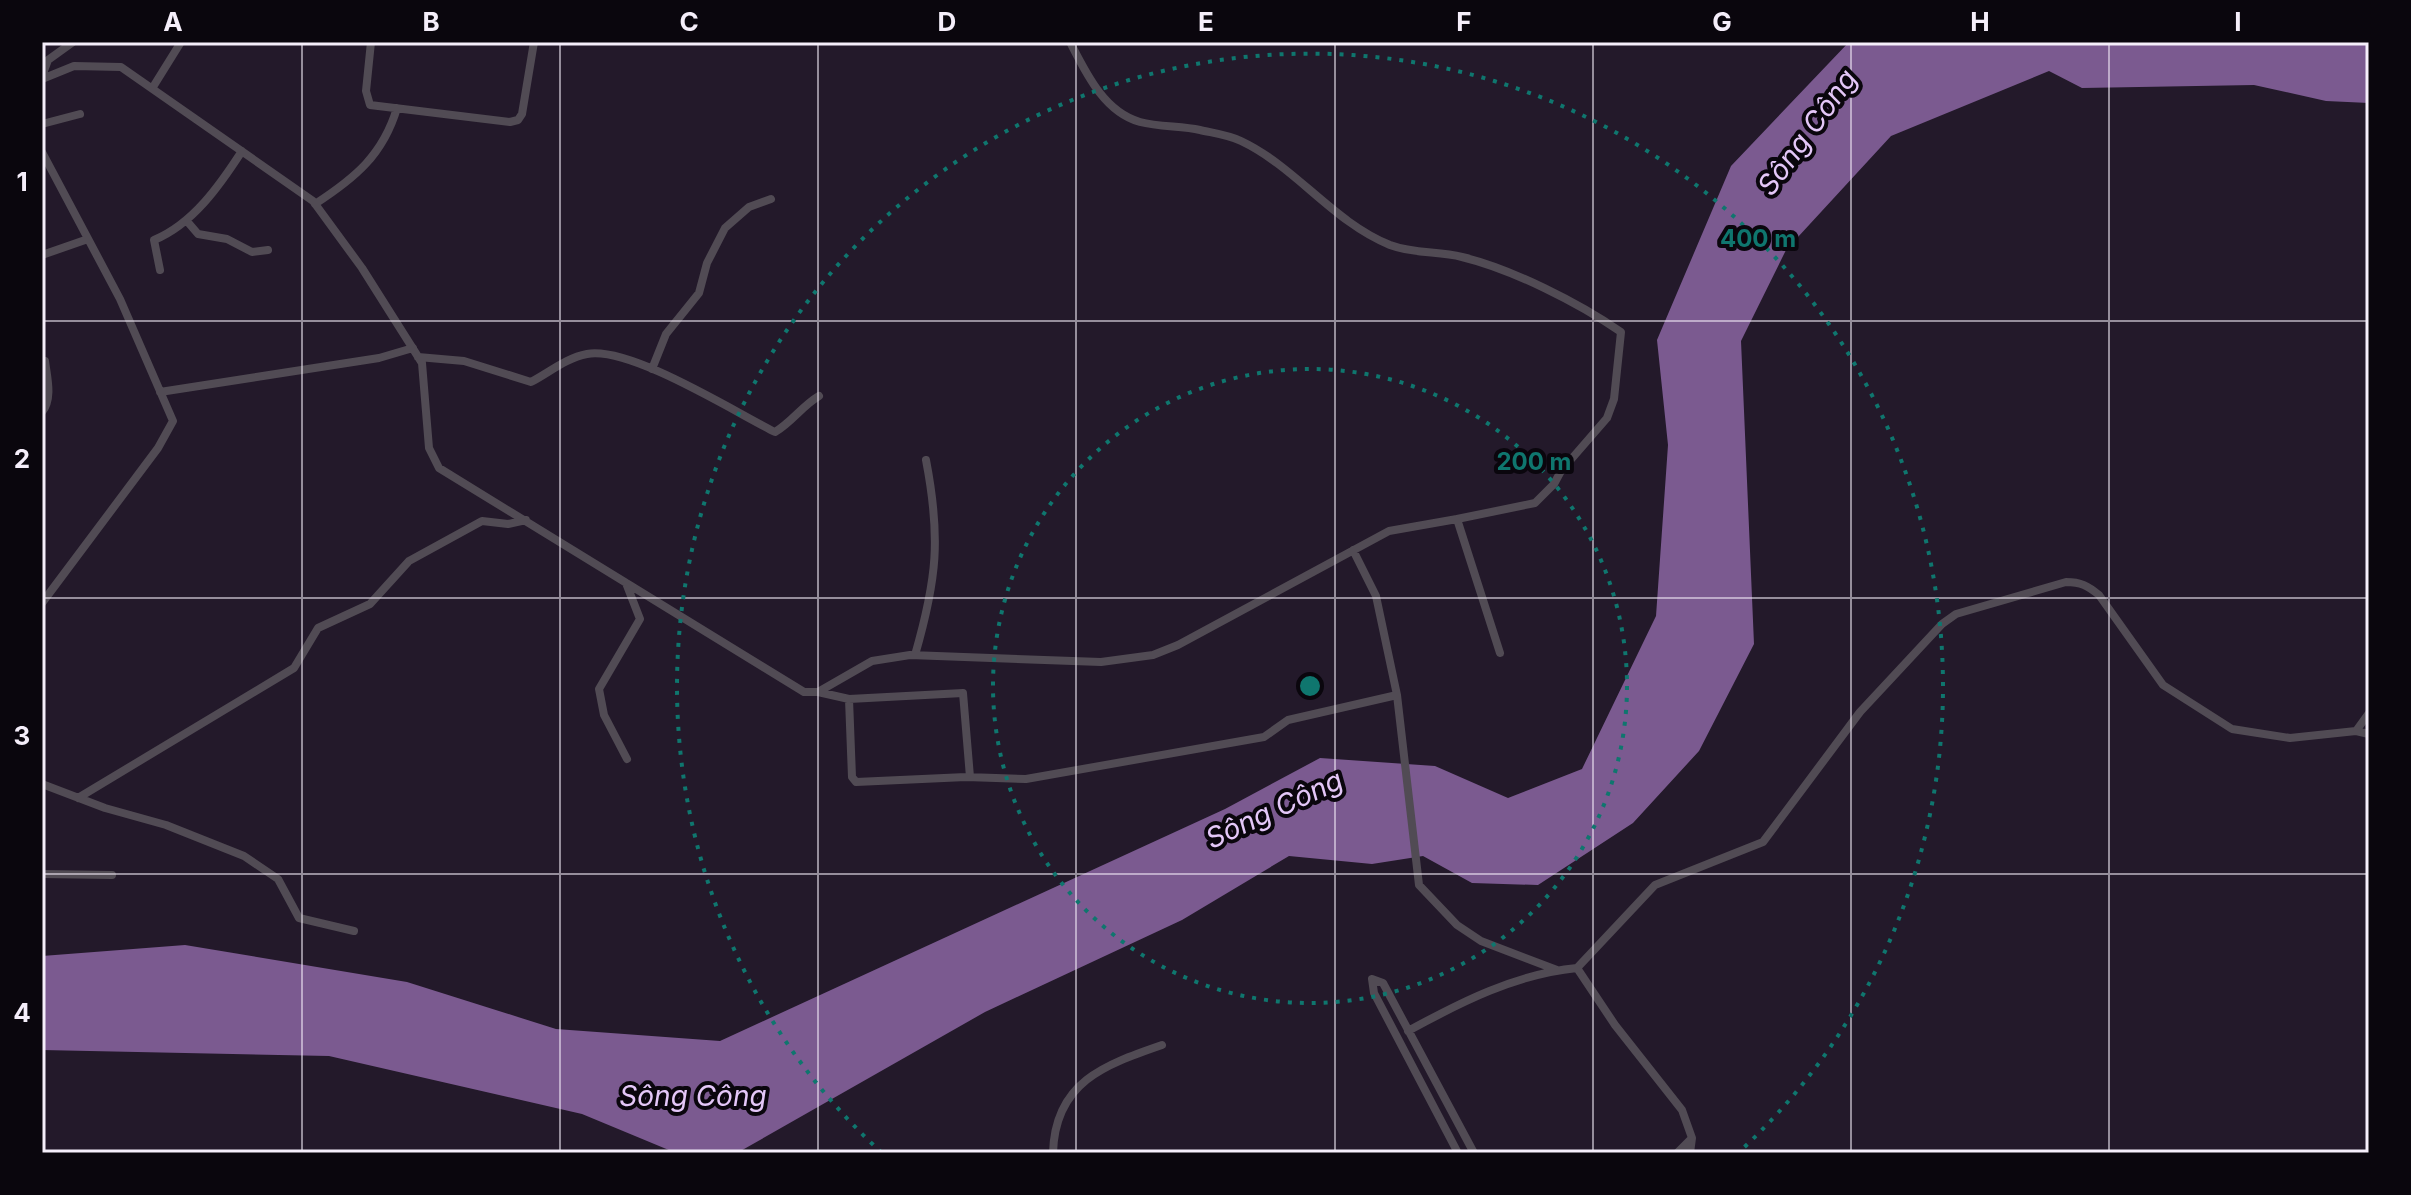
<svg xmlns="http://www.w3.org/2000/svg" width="2411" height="1195" font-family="Inter,sans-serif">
<rect width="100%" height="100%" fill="#23192a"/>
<path fill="#7b5a90" d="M 1849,42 L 2369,42 L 2369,103 L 2326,101 L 2254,85 L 2082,88 L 2049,71 L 1891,136 L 1786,250 L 1741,341 L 1754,644 L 1699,751 L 1633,823 L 1538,885 L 1472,883 L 1423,856 L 1372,864 L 1289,856 L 1182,920 L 985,1012 L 737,1153 L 676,1153 L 582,1114 L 329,1056 L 42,1050 L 42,956 L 185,945 L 407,982 L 556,1029 L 720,1041 L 1225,809 L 1320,758 L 1435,766 L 1508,798 L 1582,769 L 1656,616 L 1668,445 L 1657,340 L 1731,166 Z"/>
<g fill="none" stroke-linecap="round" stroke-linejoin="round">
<path stroke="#514b54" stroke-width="8" d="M 371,42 L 366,91 L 370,105 L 510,122 L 518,120 L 522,114 L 534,42
M 1070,42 C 1086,73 1104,112 1140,122 C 1159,127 1181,126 1200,130 C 1213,133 1229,135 1241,141 C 1296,167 1333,222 1390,245 C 1414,254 1438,251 1462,257 C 1512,269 1579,303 1621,332 L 1614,399 L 1607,418 L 1561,471 L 1554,484 L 1535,503 L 1457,519
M 42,76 L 48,60 L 73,42
M 42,79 L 74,66 L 121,67 L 313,201 L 362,268 L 422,363 L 429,448 L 439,468 L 804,692 L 818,692 L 872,661 L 910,655 L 1101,662 L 1153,655 L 1178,645 L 1389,531 L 1457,519 L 1500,653
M 153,87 L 181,42
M 42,124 L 80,114
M 42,152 L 120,299 L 173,421 L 158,448 L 42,603
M 315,204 C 355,178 383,155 397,108
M 186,220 L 198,234 L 227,239 L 252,252 L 268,250
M 42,255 L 88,239
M 160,270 L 154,240 C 193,224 220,185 242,151
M 418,357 L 464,361 L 531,382 C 550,372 566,358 587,354 C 630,346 733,411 775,432 C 792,422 802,406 819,396
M 652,369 L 666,334 L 699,293 L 707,263 L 725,228 L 749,207 L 771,199
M 160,392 L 379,358 L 413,348
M 42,412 C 53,399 47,377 45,361
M 626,583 L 640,619 L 599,689 L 604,715 L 627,759
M 915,655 C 937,579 941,538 926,460
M 818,692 L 849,699 L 852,777 L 856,782 L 966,777 L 1026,779 L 1264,737 L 1288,720 L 1397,695 L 1376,596 L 1353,550
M 1397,695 L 1419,885 L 1457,925 L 1481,941 L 1557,970
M 849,699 L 963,693 L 970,777
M 2356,731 L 2369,713
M 42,784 L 105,808 L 166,825 L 244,856 L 278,879 L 299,918 L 354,931
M 78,798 L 294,668 L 318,628 L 370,604 L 409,561 L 482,521 L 508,524 L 526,520
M 42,874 L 112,875
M 1408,1031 C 1461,1002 1516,974 1577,968
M 1053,1153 C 1055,1082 1104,1065 1162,1045
M 1458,1153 L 1374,993 L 1372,979 L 1383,983 L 1474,1153
M 1677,1153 L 1691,1139
M 1690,1153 L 1692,1138 L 1682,1110 L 1615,1025 L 1577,968 L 1655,885 L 1763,842 L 1860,712 L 1942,624 L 1956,614 L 2066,582 C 2081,582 2088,586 2099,595 L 2163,685 L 2232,729 L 2290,738 L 2356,731 L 2369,734"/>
</g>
<path fill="none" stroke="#f5eefa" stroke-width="2" stroke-opacity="0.55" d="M 302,42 L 302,1153M 560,42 L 560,1153M 818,42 L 818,1153M 1076,42 L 1076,1153M 1335,42 L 1335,1153M 1593,42 L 1593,1153M 1851,42 L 1851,1153M 2109,42 L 2109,1153M 42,321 L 2369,321M 42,598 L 2369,598M 42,874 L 2369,874"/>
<g fill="none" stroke="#0f766e" stroke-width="4" stroke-dasharray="4 8">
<circle cx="1310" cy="686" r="317"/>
<path d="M882 1153A633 633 0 1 1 1738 1153"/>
</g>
<g text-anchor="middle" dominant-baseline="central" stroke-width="8" stroke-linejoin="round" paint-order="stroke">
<g font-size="28" font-style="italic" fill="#e4c7f8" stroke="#0a060d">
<text transform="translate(1807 132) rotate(-54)">Sông Công</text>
<text transform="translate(1274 809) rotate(-25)">Sông Công</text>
<text x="693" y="1096">Sông Công</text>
</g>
</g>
<circle cx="1310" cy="686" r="12" fill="#0f766e" stroke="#0a060d" stroke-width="4"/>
<g font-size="24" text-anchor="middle" font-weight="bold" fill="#0f766e" stroke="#0a060d" stroke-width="8" stroke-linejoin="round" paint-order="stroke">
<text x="1758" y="247">400 m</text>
<text x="1534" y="470">200 m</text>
</g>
<rect width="2411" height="1195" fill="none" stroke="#0a060d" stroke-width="88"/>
<rect x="44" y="44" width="2323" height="1107" fill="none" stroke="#f5eefa" stroke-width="3"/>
<g font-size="26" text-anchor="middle" font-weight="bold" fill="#f5eefa">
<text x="173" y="31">A</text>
<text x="431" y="31">B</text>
<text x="689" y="31">C</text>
<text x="947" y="31">D</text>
<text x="1206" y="31">E</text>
<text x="1464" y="31">F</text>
<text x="1722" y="31">G</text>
<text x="1980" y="31">H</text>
<text x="2238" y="31">I</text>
<text x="22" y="191">1</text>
<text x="22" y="468">2</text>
<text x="22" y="745">3</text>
<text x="22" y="1022">4</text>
</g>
</svg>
